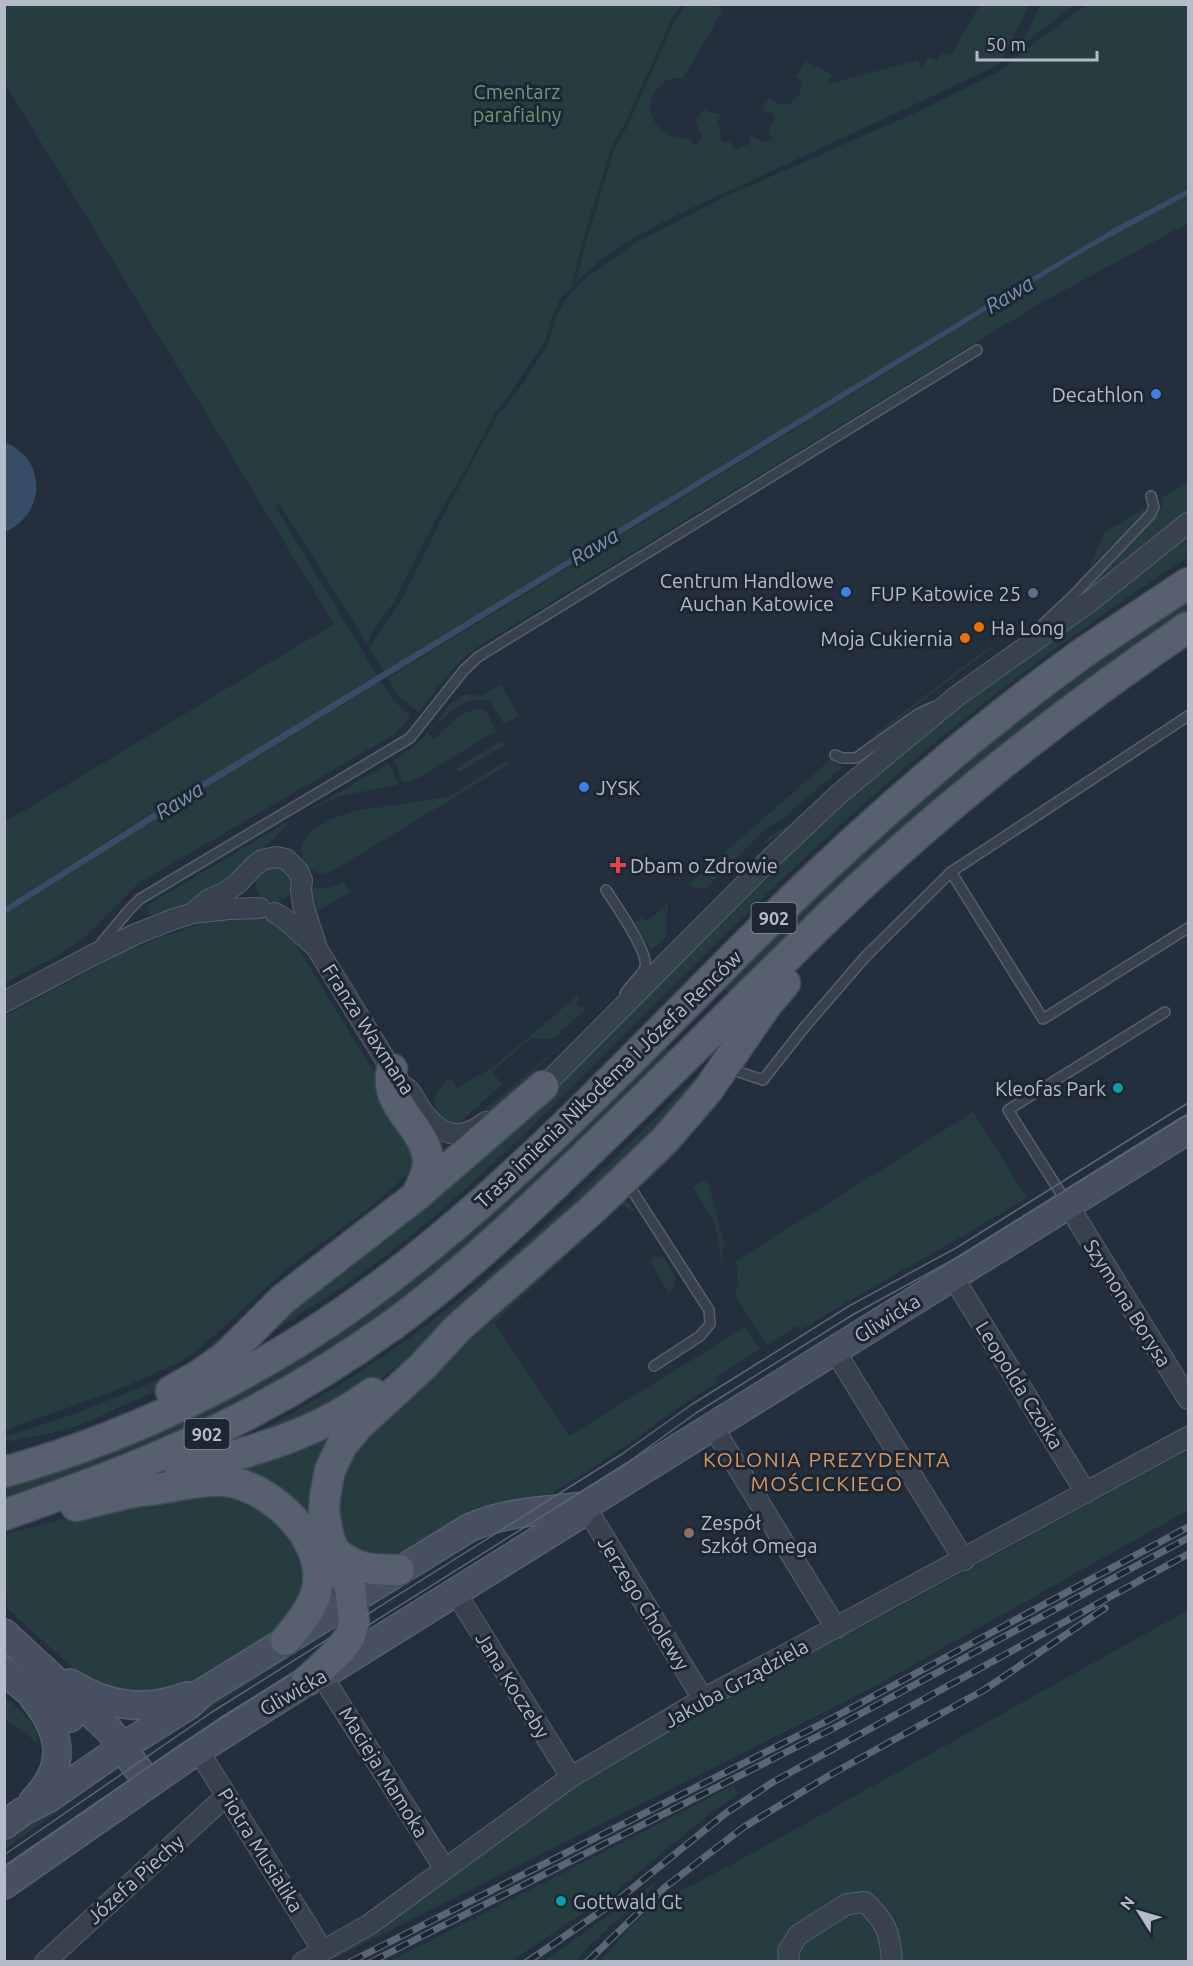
<svg xmlns="http://www.w3.org/2000/svg" width="1193" height="1966" font-family="Ubuntu,sans-serif">
<rect width="100%" height="100%" fill="#242f3e"/>
<path fill="#263c3f" d="M 685,4 L 720,5 L 719,7 L 723,10 L 683,78 C 680,78 672,78 670,79 C 666,80 664,82 662,84 C 636,105 658,143 689,138 L 694,145 L 703,138 L 695,121 L 704,109 L 711,113 L 721,113 L 717,123 L 720,128 L 721,142 L 731,142 L 734,150 L 749,144 L 751,136 L 765,142 L 773,140 L 773,137 L 769,134 L 769,129 L 775,119 L 772,113 L 765,112 L 763,107 L 766,101 L 771,99 C 785,114 804,98 801,81 L 796,77 L 806,61 L 832,75 L 826,85 L 918,60 L 921,69 L 929,57 L 937,61 L 942,53 L 950,56 L 980,5 L 1029,5 L 1003,58 L 996,66 C 913,106 828,144 744,184 C 686,211 622,236 576,282 L 584,249 L 614,150 L 629,123 L 674,22 Z
M 4,5 L 681,5 L 671,21 L 626,121 L 610,150 L 580,251 L 571,288 L 562,296 L 554,311 L 544,343 L 510,393 L 496,411 L 465,470 L 437,517 L 394,602 L 373,631 L 367,644 L 280,504 L 275,506 L 377,675 L 135,823 L 5,907 L 5,822 L 334,624 L 5,83 Z
M 1040,5 L 1075,5 L 1021,45 Z
M 1086,5 L 1188,5 L 1188,189 L 1118,226 L 1007,292 L 384,671 L 371,652 L 371,648 L 375,638 L 400,603 L 443,516 L 498,415 L 517,392 L 548,345 L 558,313 L 565,300 L 587,277 L 635,243 L 729,195 L 922,110 L 1002,70 L 1013,59 Z
M 1188,195 L 1188,223 L 1039,304 L 473,650 C 450,670 436,688 419,713 L 398,695 L 388,678 L 1085,251 Z
M 1188,481 L 1188,512 L 1087,593 L 1085,592 L 1157,516 L 1162,508 L 1162,498 Z
M 1145,508 L 1144,512 L 1089,568 L 1104,533 Z
M 1188,533 L 1188,557 C 1054,645 930,740 813,850 C 739,920 667,992 596,1063 C 526,1133 455,1203 376,1263 C 334,1294 290,1321 246,1347 L 763,877 L 856,790 L 967,700 Z
M 1188,600 L 1188,611 L 1067,695 L 964,776 L 732,991 L 727,992 L 725,990 L 725,986 C 813,898 903,813 1000,735 C 1061,687 1124,643 1188,600 Z
M 1002,640 L 875,737 L 874,735 L 975,657 Z
M 381,681 L 392,699 L 411,717 L 393,735 L 137,884 L 96,927 L 78,942 L 60,954 L 5,983 L 5,914 L 110,847 Z
M 500,685 L 519,715 L 504,724 L 490,702 C 470,693 452,711 438,723 L 437,722 L 449,705 L 461,696 L 469,694 L 481,696 Z
M 480,708 L 487,712 L 496,731 L 420,777 L 403,783 L 394,760 L 417,744 L 428,732 L 434,739 L 463,713 Z
M 502,741 L 504,745 L 460,772 L 457,770 L 458,767 Z
M 830,760 L 843,767 L 778,822 L 766,828 L 706,888 L 697,888 L 688,885 Z
M 507,761 L 509,764 L 336,869 L 323,874 L 318,873 L 307,867 L 303,862 L 301,850 L 302,843 L 310,832 L 317,827 L 333,818 L 355,811 L 448,797 Z
M 389,763 L 398,784 L 397,785 L 340,796 L 311,810 L 310,809 Z
M 851,768 L 856,768 L 791,827 L 762,845 L 770,836 L 789,825 Z
M 287,822 L 288,824 L 264,848 L 252,856 L 243,867 L 208,895 L 152,915 L 148,912 L 147,906 L 149,904 Z
M256 884a18 18 0 1 1 36 0a18 18 0 1 1-36 0Z
M 343,882 L 350,892 L 311,915 L 310,888 L 311,887 C 324,890 332,888 343,882 Z
M 668,903 L 666,936 L 651,950 L 635,922 L 643,917 L 646,922 Z
M 250,915 C 269,919 280,926 293,940 L 420,1147 L 423,1158 L 398,1183 L 367,1210 L 285,1270 L 199,1349 L 180,1362 L 122,1388 L 5,1430 L 5,1016 L 122,953 L 159,938 L 218,918 Z
M 577,996 L 579,996 L 577,1004 L 580,1007 L 586,1007 L 585,1009 L 553,1039 L 532,1038 L 492,1071 L 502,1084 L 455,1127 C 451,1125 445,1122 442,1119 C 428,1105 436,1087 450,1078 L 457,1088 L 496,1065 Z
M 574,1034 L 494,1108 L 478,1121 L 466,1127 L 482,1112 Z
M 727,1045 L 707,1080 L 453,1322 L 365,1392 L 234,1445 C 299,1411 361,1374 420,1330 C 532,1246 629,1144 727,1045 Z
M 665,1047 L 668,1049 L 669,1054 C 584,1138 500,1224 405,1297 C 284,1388 149,1453 5,1496 L 5,1487 L 48,1474 L 178,1423 Z
M 973,1112 L 1027,1198 C 952,1244 875,1284 801,1330 L 798,1325 L 767,1345 L 735,1295 L 738,1285 L 736,1261 Z
M 421,1175 L 205,1359 L 157,1391 L 79,1425 L 52,1433 L 5,1442 L 4,1437 L 69,1416 L 179,1372 L 191,1364 L 277,1286 L 395,1194 L 409,1180 Z
M 705,1180 L 709,1186 L 724,1243 L 722,1267 L 715,1224 L 693,1187 Z
M 625,1199 L 635,1210 L 632,1211 L 622,1204 L 494,1323 L 569,1436 L 745,1327 L 760,1349 L 715,1377 L 718,1382 L 685,1403 L 618,1451 L 533,1505 L 381,1565 L 337,1537 L 337,1474 L 355,1440 Z
M 655,1257 L 660,1257 L 664,1259 C 672,1274 682,1279 669,1294 L 650,1261 Z
M 332,1426 L 344,1592 L 329,1604 L 321,1553 L 209,1469 Z
M 1188,1450 L 1188,1510 L 874,1687 L 329,1961 L 311,1962 L 453,1869 L 576,1785 L 707,1707 L 903,1605 Z
M 207,1488 L 273,1510 L 309,1571 L 287,1629 L 173,1695 L 116,1692 L 84,1678 L 7,1608 L 6,1591 L 5,1590 L 4,1534 L 93,1512 Z
M 1188,1610 L 1188,1961 L 599,1962 L 634,1923 L 654,1905 L 742,1859 Z
M 343,1615 L 346,1621 L 175,1731 L 169,1723 Z
M 4,1697 C 18,1708 31,1719 38,1736 L 37,1742 L 5,1720 Z
M 79,1783 L 85,1792 L 5,1849 L 4,1835 Z
M 734,1785 L 737,1794 L 702,1820 L 616,1891 L 511,1961 L 390,1961 Z
M 654,1883 L 656,1885 L 591,1944 L 575,1961 L 544,1961 Z"/>
<path fill="#394c67" d="M 1188,189 L 1188,195 L 1085,251 L 994,306 L 197,793 L 5,914 L 5,907 L 192,788 L 1007,292 L 1118,226 Z
M 4,442 C 48,459 46,514 5,532 Z"/>
<g fill="none" stroke-linecap="round" stroke-linejoin="round">
<g stroke="#565f6c" stroke-width="12">
<path id="lane" d="M 1040,627 L 1072,597 L 1151,514 L 1154,507 L 1151,496
M 1188,716 L 951,872 L 1043,1019 L 1188,928
M 835,755 L 842,758 L 856,758 L 918,714 L 933,707
M 606,890 C 615,904 649,952 645,967 C 642,977 630,984 625,994
M 99,946 L 128,911 L 140,899 L 410,738 L 464,670 L 478,657 L 977,350
M 739,1072 L 763,1080 L 803,1029 L 866,956 L 951,872
M 626,1181 L 709,1310 L 710,1324 L 700,1336 L 654,1366
M 1067,1203 L 1008,1110 L 1165,1012"/>
</g>
<g stroke="#565f6c" stroke-width="22">
<path id="street" d="M 193,913 L 208,900 L 226,892 L 238,883 L 254,866 L 262,860 L 276,857 L 286,859 L 298,871 L 302,880 L 301,890 L 303,905 L 316,945
M 275,913 C 291,921 302,936 316,947 L 401,1085 C 411,1089 413,1097 419,1106 C 437,1134 458,1144 486,1122
M 4,1002 L 91,956 L 136,934 L 171,920 L 193,913 L 229,909 L 260,908
M 533,1091 L 549,1081 L 768,861 L 839,794 L 957,696 L 1092,600 L 1188,523
M 1068,1205 L 1188,1399
M 953,1277 L 1086,1493
M 835,1351 L 964,1560
M 713,1427 L 836,1628
M 585,1506 L 703,1699
M 456,1593 L 571,1777
M 322,1676 L 445,1869
M 198,1750 L 323,1951
M 45,1962 L 226,1796
M 303,1962 L 370,1924 L 571,1777 L 703,1699 L 1188,1437
M 789,1962 L 788,1951 L 798,1935 L 847,1904 L 865,1902 C 886,1922 890,1932 892,1962"/>
</g>
<g stroke="#565f6c" stroke-width="30">
<path id="secondary" d="M 4,1633 L 109,1730 L 149,1784
M 4,1671 L 28,1691 L 47,1697 L 70,1718
M 70,1683 C 109,1707 144,1712 187,1696
M 33,1697 C 62,1733 68,1766 33,1801
M 4,1825 L 22,1812 L 49,1798 L 121,1748 L 189,1705 L 203,1692 L 469,1528 C 505,1511 546,1511 585,1506
M 4,1885 L 186,1758 L 307,1681 L 329,1671 L 579,1515 L 585,1506 L 1188,1130"/>
</g>
<g stroke="#414a57" stroke-width="33">
<path id="primary" d="M 392,1069 C 383,1107 426,1126 428,1160 C 429,1172 422,1184 416,1196
M 171,1391 L 201,1374 L 226,1356 L 283,1299 L 416,1196 L 543,1086
M 4,1472 C 149,1432 286,1360 403,1268 C 567,1140 702,979 856,839 C 926,775 999,714 1076,658 C 1113,632 1151,608 1188,583
M 180,1472 C 250,1450 312,1438 372,1393
M 76,1506 C 95,1501 114,1496 134,1492 C 141,1490 149,1491 157,1489 C 179,1486 202,1479 225,1481 C 271,1486 328,1540 317,1590 C 312,1609 298,1625 286,1640
M 4,1515 C 54,1497 104,1480 152,1459 C 237,1424 319,1378 394,1324 C 464,1272 528,1211 591,1150 C 672,1072 751,992 832,913 C 942,807 1062,713 1188,627
M 336,1553 C 359,1570 372,1570 399,1570
M 307,1681 L 340,1650 L 350,1636 L 354,1622 L 350,1588 L 329,1538 L 324,1512 L 325,1496 L 330,1470 L 342,1445 L 360,1424 L 422,1367 L 458,1328 L 594,1208 L 665,1140 L 708,1090 L 765,1007 L 785,983"/>
</g>
<use href="#lane" stroke="#38414e" stroke-width="9"/>
<use href="#street" stroke="#38414e" stroke-width="20"/>
<use href="#secondary" stroke="#465061" stroke-width="27"/>
<use href="#primary" stroke="#56606e" stroke-width="30"/>
<path stroke="#5a6575" stroke-width="1.5" d="M 4,1855 L 212,1712 L 622,1454 L 691,1405 L 849,1306 L 956,1248 L 1188,1103
M 4,1866 L 217,1720 L 627,1463 L 696,1413 L 854,1314 L 960,1256 L 1188,1114"/>
<g stroke="#5a6575" stroke-width="7">
<path id="rail" d="M 350,1962 L 827,1721 L 1188,1527
M 371,1962 L 832,1729 L 1188,1538
M 527,1962 L 619,1899 L 726,1813 L 773,1782 L 1188,1554
M 587,1962 L 664,1888 L 744,1827 L 830,1775 L 984,1690 L 1105,1608"/>
</g>
<use href="#rail" stroke="#1d2633" stroke-width="4.5" stroke-dasharray="14" stroke-linecap="butt"/>
</g>
<g fill="#3f7fe0" stroke="#1d2633" stroke-width="2">
<circle cx="1156" cy="394" r="6"/>
<circle cx="846" cy="592" r="6"/>
<circle cx="584" cy="787" r="6"/>
</g>
<circle fill="#5c6f8a" stroke="#1d2633" stroke-width="2" cx="1033" cy="593" r="6"/>
<g fill="#e8710a" stroke="#1d2633" stroke-width="2">
<circle cx="979" cy="627" r="6"/>
<circle cx="965" cy="638" r="6"/>
</g>
<path fill="#e0444e" stroke="#1d2633" stroke-width="2" d="M615 856h6v6h6v6h-6v6h-6v-6h-6v-6h6z"/>
<g fill="#0f9aa8" stroke="#1d2633" stroke-width="2">
<circle cx="1118" cy="1088" r="6"/>
<circle cx="561" cy="1901" r="6"/>
</g>
<circle fill="#8d6e63" stroke="#1d2633" stroke-width="2" cx="689" cy="1533" r="6"/>
<g text-anchor="middle" dominant-baseline="central" stroke-width="6" stroke-linejoin="round" paint-order="stroke">
<g fill="#1d2633" stroke="#878f9c" stroke-width="1.5">
<rect x="751.5" y="903" width="45" height="30" rx="4.5"/>
<rect x="184.5" y="1419" width="45" height="30" rx="4.5"/>
</g>
<g font-size="18" font-weight="bold" fill="#b4bcc9">
<text x="774" y="918">902</text>
<text x="207" y="1434">902</text>
</g>
<g font-size="20" fill="#6b9a76" stroke="#1d2633">
<text x="517" y="91">Cmentarz<tspan x="517" dy="23">parafialny</tspan></text>
</g>
<g font-size="20" fill="#b4bcc9" stroke="#1d2633" text-anchor="end">
<text x="1144" y="394">Decathlon</text>
<text x="834" y="580">Centrum Handlowe<tspan x="834" dy="23">Auchan Katowice</tspan></text>
<text x="1021" y="593">FUP Katowice 25</text>
<text x="991" y="627" text-anchor="start">Ha Long</text>
<text x="953" y="638">Moja Cukiernia</text>
<text x="596" y="787" text-anchor="start">JYSK</text>
<text x="630" y="865" text-anchor="start">Dbam o Zdrowie</text>
<text x="1106" y="1088">Kleofas Park</text>
<text x="701" y="1522" text-anchor="start">Zespół<tspan x="701" dy="23">Szkół Omega</tspan></text>
<text x="573" y="1901" text-anchor="start">Gottwald Gt</text>
</g>
<g font-size="20" fill="#b4bcc9" stroke="#1d2633">
<text transform="translate(369 1029) rotate(57)">Franza Waxmana</text>
<text transform="translate(608 1079) rotate(-44)">Trasa imienia Nikodema i Józefa Renców</text>
<text transform="translate(1128 1303) rotate(58)">Szymona Borysa</text>
<text transform="translate(887 1318) rotate(-32)">Gliwicka</text>
<text transform="translate(1020 1385) rotate(58)">Leopolda Czoika</text>
<text transform="translate(644 1603) rotate(58)">Jerzego Cholewy</text>
<text transform="translate(736 1683) rotate(-29)">Jakuba Grządziela</text>
<text transform="translate(513 1685) rotate(58)">Jana Koczeby</text>
<text transform="translate(293 1692) rotate(-30)">Gliwicka</text>
<text transform="translate(384 1772) rotate(58)">Macieja Mamoka</text>
<text transform="translate(261 1850) rotate(58)">Piotra Musialika</text>
<text transform="translate(135 1879) rotate(-42)">Józefa Piechy</text>
</g>
<g font-size="21" font-style="italic" fill="#7c92b1" stroke="#1d2633">
<text transform="translate(1009 294) rotate(-31)">Rawa</text>
<text transform="translate(594 546) rotate(-31)">Rawa</text>
<text transform="translate(179 800) rotate(-32)">Rawa</text>
</g>
<g font-size="21" letter-spacing="1.5" fill="#d59563" stroke="#1d2633">
<text x="827" y="1459">KOLONIA PREZYDENTA<tspan x="827" dy="24">MOŚCICKIEGO</tspan></text>
</g>
</g>
<rect width="1193" height="1966" fill="none" stroke="#b4bcc9" stroke-width="12"/>
<g transform="translate(1139 1912) rotate(307)" stroke="#1d2633" stroke-width="4.5" paint-order="stroke">
<path d="M0-4.5L10 22L0 15L-10 22Z" fill="#b4bcc9"/>
<text y="-9" font-size="16" font-weight="bold" text-anchor="middle" fill="#b4bcc9">N</text>
</g>
<path d="M977 51v9h120v-9" fill="none" stroke="#b4bcc9" stroke-width="3"/>
<text x="986" y="51" font-size="18" fill="#b4bcc9" stroke="#1d2633" stroke-width="4.5" paint-order="stroke">50 m</text>
</svg>
